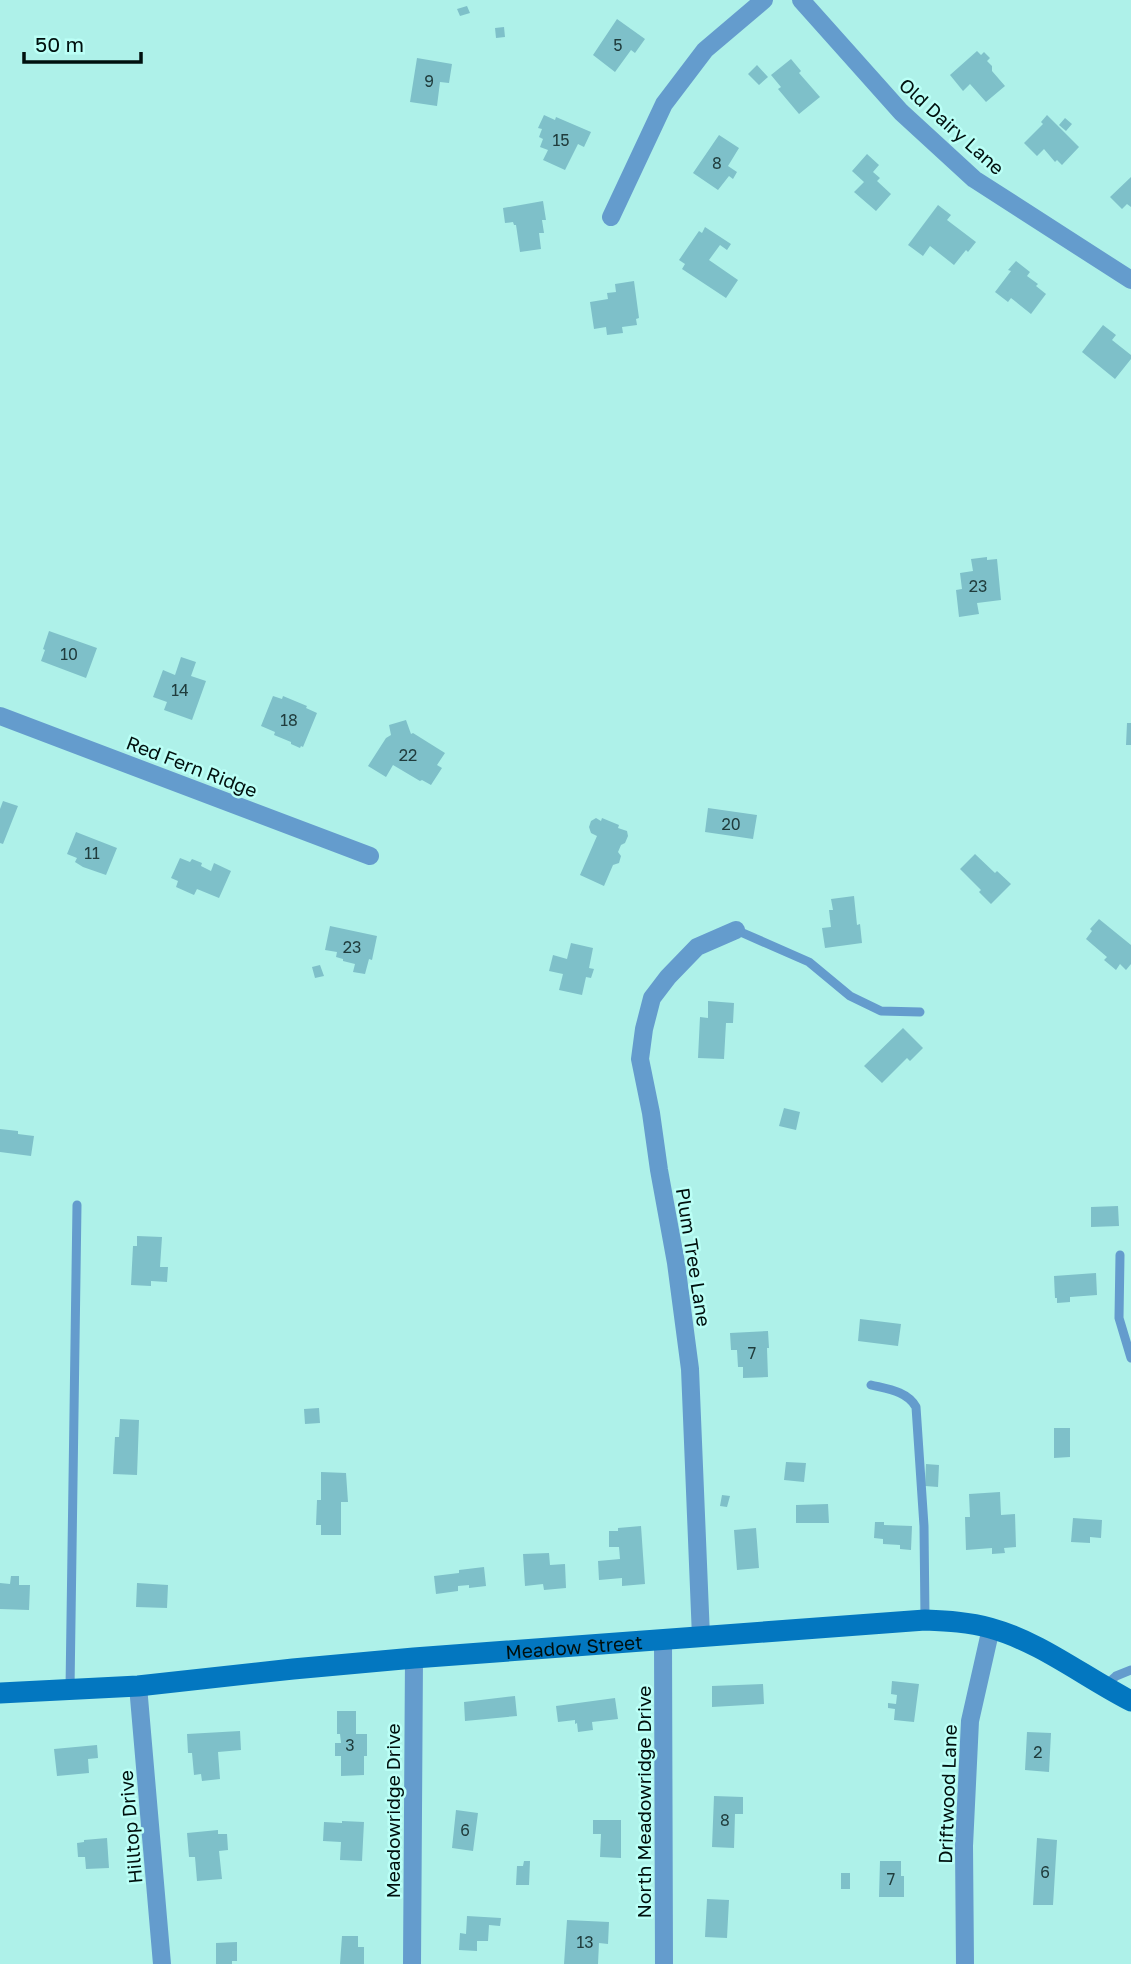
<svg xmlns="http://www.w3.org/2000/svg" width="1131" height="1964" font-family="'Golos Text',sans-serif">
<rect width="100%" height="100%" fill="#aef1e9"/>
<path fill="#7ec0c9" d="M 467,6 L 470,13 L 460,16 L 457,9 Z
M 617,19 L 645,39 L 635,53 L 631,50 L 615,72 L 593,55 Z
M 504,27 L 505,37 L 496,38 L 495,28 Z
M 977,51 L 981,55 L 984,52 L 990,58 L 987,61 L 992,66 L 992,71 L 1005,86 L 986,102 L 970,84 L 963,91 L 950,75 Z
M 417,58 L 452,64 L 449,83 L 440,82 L 437,106 L 410,102 Z
M 791,59 L 801,71 L 799,73 L 820,97 L 799,114 L 778,89 L 781,87 L 771,75 Z
M 757,65 L 768,77 L 759,85 L 748,74 Z
M 544,115 L 555,120 L 556,117 L 591,132 L 584,147 L 578,144 L 565,170 L 543,160 L 548,150 L 540,147 L 543,139 L 539,137 L 542,129 L 538,128 Z
M 1047,115 L 1079,147 L 1062,165 L 1057,160 L 1055,162 L 1044,149 L 1037,156 L 1024,143 L 1043,124 L 1041,122 Z
M 1065,118 L 1072,124 L 1066,131 L 1059,125 Z
M 719,135 L 739,148 L 728,166 L 737,172 L 733,179 L 729,176 L 718,190 L 693,173 Z
M 867,154 L 879,165 L 873,172 L 880,178 L 877,181 L 891,194 L 876,211 L 854,192 L 864,182 L 852,171 Z
M 1131,177 L 1131,207 L 1127,204 L 1122,209 L 1110,197 Z
M 543,201 L 546,220 L 542,220 L 544,233 L 539,233 L 541,249 L 520,252 L 516,225 L 514,225 L 513,222 L 505,223 L 503,208 Z
M 938,205 L 951,215 L 947,220 L 976,242 L 968,252 L 966,250 L 954,265 L 930,246 L 923,256 L 908,245 Z
M 705,227 L 731,244 L 727,250 L 720,245 L 709,260 L 738,280 L 726,298 L 682,269 L 685,264 L 679,260 L 699,231 L 702,233 Z
M 1016,261 L 1030,272 L 1027,276 L 1038,284 L 1036,286 L 1046,294 L 1031,314 L 1011,298 L 1008,302 L 995,292 L 1011,271 L 1008,270 Z
M 634,281 L 639,318 L 636,319 L 637,325 L 622,327 L 623,333 L 607,335 L 606,327 L 594,329 L 590,302 L 608,299 L 607,293 L 616,292 L 615,284 Z
M 1103,325 L 1116,335 L 1112,340 L 1131,355 L 1131,359 L 1115,379 L 1082,352 Z
M 987,557 L 987,560 L 997,559 L 1001,600 L 977,603 L 979,614 L 959,617 L 956,590 L 962,589 L 960,573 L 973,571 L 971,559 Z
M 49,631 L 97,648 L 86,678 L 41,661 L 45,650 L 43,649 Z
M 181,657 L 196,662 L 191,676 L 206,681 L 192,720 L 164,710 L 167,702 L 153,697 L 163,670 L 175,675 Z
M 273,696 L 282,699 L 283,696 L 307,706 L 306,708 L 317,713 L 303,747 L 301,746 L 300,748 L 291,744 L 291,742 L 274,735 L 275,732 L 261,726 Z
M 406,720 L 411,734 L 413,733 L 445,753 L 437,765 L 442,768 L 431,785 L 422,780 L 420,781 L 393,765 L 386,777 L 368,766 L 386,738 L 391,735 L 389,725 Z
M 1127,723 L 1131,723 L 1131,745 L 1126,745 Z
M 3,801 L 18,806 L 3,844 L 0,843 L 0,809 Z
M 708,808 L 757,815 L 753,839 L 705,832 Z
M 596,818 L 601,821 L 602,818 L 619,825 L 618,828 L 627,831 L 628,836 L 625,843 L 621,845 L 618,852 L 621,856 L 619,863 L 613,865 L 604,886 L 580,875 L 597,836 L 591,833 L 589,827 L 591,821 Z
M 76,832 L 117,848 L 106,875 L 83,867 L 75,862 L 77,858 L 67,854 Z
M 975,854 L 995,873 L 997,871 L 1011,884 L 991,904 L 979,892 L 981,890 L 960,869 Z
M 180,858 L 190,862 L 192,859 L 202,863 L 201,866 L 211,871 L 214,863 L 231,871 L 219,898 L 197,889 L 194,895 L 176,887 L 178,881 L 171,878 Z
M 854,896 L 857,925 L 860,924 L 862,943 L 825,948 L 822,928 L 831,927 L 829,910 L 833,910 L 831,899 Z
M 1099,919 L 1131,945 L 1131,964 L 1126,970 L 1120,964 L 1116,970 L 1104,960 L 1107,957 L 1086,939 L 1092,931 L 1090,929 Z
M 330,926 L 377,936 L 372,960 L 369,959 L 365,974 L 353,972 L 355,964 L 343,961 L 343,959 L 336,957 L 337,952 L 325,950 Z
M 571,943 L 593,948 L 589,968 L 594,969 L 591,978 L 586,977 L 582,995 L 559,990 L 563,974 L 549,971 L 553,955 L 567,959 Z
M 320,965 L 324,976 L 315,978 L 312,967 Z
M 708,1001 L 734,1003 L 733,1023 L 726,1023 L 724,1059 L 698,1058 L 700,1017 L 708,1018 Z
M 903,1028 L 923,1048 L 910,1061 L 907,1058 L 882,1083 L 864,1066 Z
M 784,1108 L 800,1112 L 796,1130 L 779,1126 Z
M 0,1129 L 18,1131 L 18,1134 L 34,1136 L 31,1156 L 0,1152 Z
M 1118,1206 L 1119,1226 L 1091,1227 L 1091,1207 Z
M 137,1236 L 162,1237 L 160,1267 L 168,1267 L 167,1282 L 151,1281 L 151,1286 L 131,1285 L 133,1246 L 137,1246 Z
M 1096,1273 L 1097,1295 L 1070,1297 L 1070,1302 L 1057,1303 L 1057,1298 L 1055,1298 L 1054,1276 Z
M 860,1319 L 901,1324 L 898,1346 L 858,1341 Z
M 768,1331 L 769,1348 L 767,1348 L 768,1377 L 743,1378 L 743,1367 L 738,1367 L 737,1350 L 731,1350 L 730,1333 Z
M 319,1408 L 320,1423 L 305,1424 L 304,1409 Z
M 120,1419 L 139,1420 L 137,1475 L 113,1474 L 115,1437 L 119,1437 Z
M 1054,1428 L 1070,1428 L 1070,1457 L 1054,1458 Z
M 786,1462 L 806,1463 L 804,1482 L 784,1480 Z
M 926,1464 L 939,1465 L 938,1487 L 925,1486 Z
M 321,1472 L 346,1473 L 348,1502 L 341,1502 L 341,1535 L 321,1535 L 321,1525 L 316,1525 L 317,1500 L 321,1500 Z
M 1000,1492 L 1001,1515 L 1015,1514 L 1016,1547 L 1004,1548 L 1005,1553 L 992,1554 L 992,1548 L 966,1550 L 965,1517 L 970,1517 L 969,1494 Z
M 722,1495 L 730,1496 L 727,1507 L 720,1506 Z
M 828,1504 L 829,1523 L 796,1523 L 796,1505 Z
M 1073,1518 L 1102,1520 L 1101,1538 L 1090,1537 L 1090,1543 L 1071,1542 Z
M 875,1522 L 884,1522 L 884,1525 L 912,1526 L 911,1550 L 900,1549 L 900,1545 L 883,1544 L 883,1539 L 874,1538 Z
M 641,1526 L 645,1584 L 622,1586 L 622,1578 L 599,1580 L 598,1561 L 620,1559 L 619,1547 L 609,1547 L 609,1531 L 618,1531 L 618,1528 Z
M 756,1528 L 759,1568 L 737,1570 L 734,1530 Z
M 549,1553 L 550,1565 L 565,1564 L 566,1588 L 544,1590 L 543,1584 L 525,1586 L 523,1554 Z
M 484,1567 L 486,1586 L 469,1588 L 469,1585 L 458,1586 L 458,1591 L 436,1594 L 434,1576 L 459,1573 L 459,1570 Z
M 11,1576 L 19,1576 L 19,1585 L 30,1585 L 29,1610 L 0,1609 L 0,1583 L 10,1584 Z
M 137,1583 L 168,1585 L 167,1608 L 136,1607 Z
M 892,1681 L 919,1684 L 914,1722 L 894,1720 L 895,1709 L 888,1708 L 888,1703 L 896,1704 L 897,1695 L 891,1694 Z
M 763,1684 L 764,1704 L 712,1707 L 712,1686 Z
M 515,1696 L 517,1716 L 465,1721 L 464,1702 Z
M 615,1698 L 618,1719 L 592,1722 L 593,1730 L 578,1732 L 577,1723 L 575,1724 L 575,1720 L 558,1722 L 556,1706 Z
M 337,1711 L 356,1711 L 356,1734 L 367,1734 L 367,1756 L 364,1756 L 364,1775 L 341,1776 L 341,1756 L 335,1756 L 335,1743 L 341,1743 L 340,1734 L 337,1734 Z
M 240,1731 L 241,1750 L 218,1752 L 220,1779 L 202,1781 L 201,1774 L 194,1775 L 192,1753 L 188,1753 L 187,1734 Z
M 1027,1732 L 1051,1733 L 1049,1772 L 1025,1770 Z
M 97,1745 L 98,1758 L 88,1759 L 89,1773 L 57,1776 L 54,1749 Z
M 714,1796 L 743,1797 L 743,1814 L 735,1814 L 734,1848 L 712,1847 Z
M 456,1810 L 478,1813 L 473,1851 L 452,1848 Z
M 593,1820 L 621,1820 L 621,1858 L 600,1857 L 601,1834 L 593,1834 Z
M 342,1821 L 364,1822 L 362,1861 L 340,1860 L 341,1842 L 323,1841 L 324,1822 L 342,1823 Z
M 218,1830 L 218,1834 L 227,1834 L 228,1850 L 219,1851 L 222,1879 L 197,1881 L 195,1857 L 189,1857 L 187,1833 Z
M 107,1838 L 109,1868 L 86,1869 L 85,1857 L 78,1857 L 77,1843 L 84,1842 L 84,1840 Z
M 1037,1838 L 1057,1840 L 1053,1905 L 1033,1905 Z
M 524,1861 L 530,1861 L 529,1885 L 516,1885 L 517,1866 L 523,1866 Z
M 880,1861 L 901,1861 L 901,1876 L 904,1876 L 904,1897 L 879,1897 Z
M 841,1873 L 850,1873 L 850,1889 L 841,1889 Z
M 707,1899 L 729,1900 L 727,1938 L 705,1937 Z
M 467,1916 L 501,1918 L 500,1926 L 489,1925 L 488,1941 L 477,1941 L 477,1951 L 459,1950 L 460,1933 L 466,1934 Z
M 567,1920 L 609,1922 L 608,1944 L 599,1943 L 598,1964 L 564,1964 Z
M 342,1936 L 358,1936 L 358,1947 L 364,1947 L 364,1964 L 340,1964 Z
M 237,1942 L 237,1961 L 232,1961 L 232,1964 L 216,1964 L 216,1943 Z"/>
<g fill="none" stroke-linecap="round" stroke-linejoin="round">
<path stroke="#649ccd" stroke-width="9" d="M 736,930 L 809,962 L 850,996 L 881,1011 L 920,1012
M 1120,1255 L 1119,1318 L 1131,1358
M 871,1385 C 887,1389 907,1391 916,1407 L 924,1526 L 925,1619
M 1105,1686 L 1116,1676 L 1131,1670
M 70,1689 L 77,1205"/>
<path stroke="#649ccd" stroke-width="18" d="M 801,0 L 901,112 L 974,179 L 1131,280
M 611,217 L 664,104 L 705,50 L 764,0
M 0,716 L 370,856
M 701,1637 L 690,1369 L 676,1263 L 659,1170 L 651,1113 L 640,1059 L 644,1029 L 652,998 L 668,977 L 697,947 L 736,930
M 663,1640 L 664,1964
M 138,1686 L 162,1964
M 412,1964 L 414,1658
M 965,1964 L 964,1846 L 970,1721 L 991,1628"/>
<path stroke="#0377c0" stroke-width="21" id="s1" d="M 0,1693 L 138,1686 L 293,1669 L 414,1658 L 925,1620 C 947,1621 969,1622 990,1628 C 1041,1642 1084,1677 1131,1701"/>
</g>
<g text-anchor="middle" dominant-baseline="central" stroke-width="5" stroke-linejoin="round" paint-order="stroke">
<g font-size="16" fill="#203c3d">
<text x="618" y="45">5</text>
<text x="429" y="81">9</text>
<text x="561" y="140">15</text>
<text x="717" y="163">8</text>
<text x="978" y="586">23</text>
<text x="69" y="654">10</text>
<text x="180" y="690">14</text>
<text x="289" y="720">18</text>
<text x="408" y="755">22</text>
<text x="731" y="824">20</text>
<text x="92" y="853">11</text>
<text x="352" y="947">23</text>
<text x="752" y="1353">7</text>
<text x="350" y="1745">3</text>
<text x="1038" y="1752">2</text>
<text x="725" y="1820">8</text>
<text x="465" y="1830">6</text>
<text x="1045" y="1872">6</text>
<text x="891" y="1879">7</text>
<text x="585" y="1942">13</text>
</g>
<g font-size="19" fill="#00100e" stroke="#bbfff6">
<text transform="translate(952 126) rotate(42)">Old Dairy Lane</text>
<text transform="translate(192 766) rotate(21)">Red Fern Ridge</text>
<text transform="translate(694 1257) rotate(81)">Plum Tree Lane</text>
<text stroke="none"><textPath href="#s1" startOffset="576">Meadow Street</textPath></text>
<text transform="translate(947 1794) rotate(-88)">Driftwood Lane</text>
<text transform="translate(643 1802) rotate(-90)">North Meadowridge Drive</text>
<text transform="translate(392 1811) rotate(-90)">Meadowridge Drive</text>
<text transform="translate(130 1827) rotate(-95)">Hilltop Drive</text>
</g>
</g>
<path d="M24 52v10h117v-10" fill="none" stroke="#00100e" stroke-width="3.5"/>
<text x="35" y="52" font-size="21" fill="#00100e" stroke="#bbfff6" stroke-width="5" paint-order="stroke">50 m</text>
</svg>
